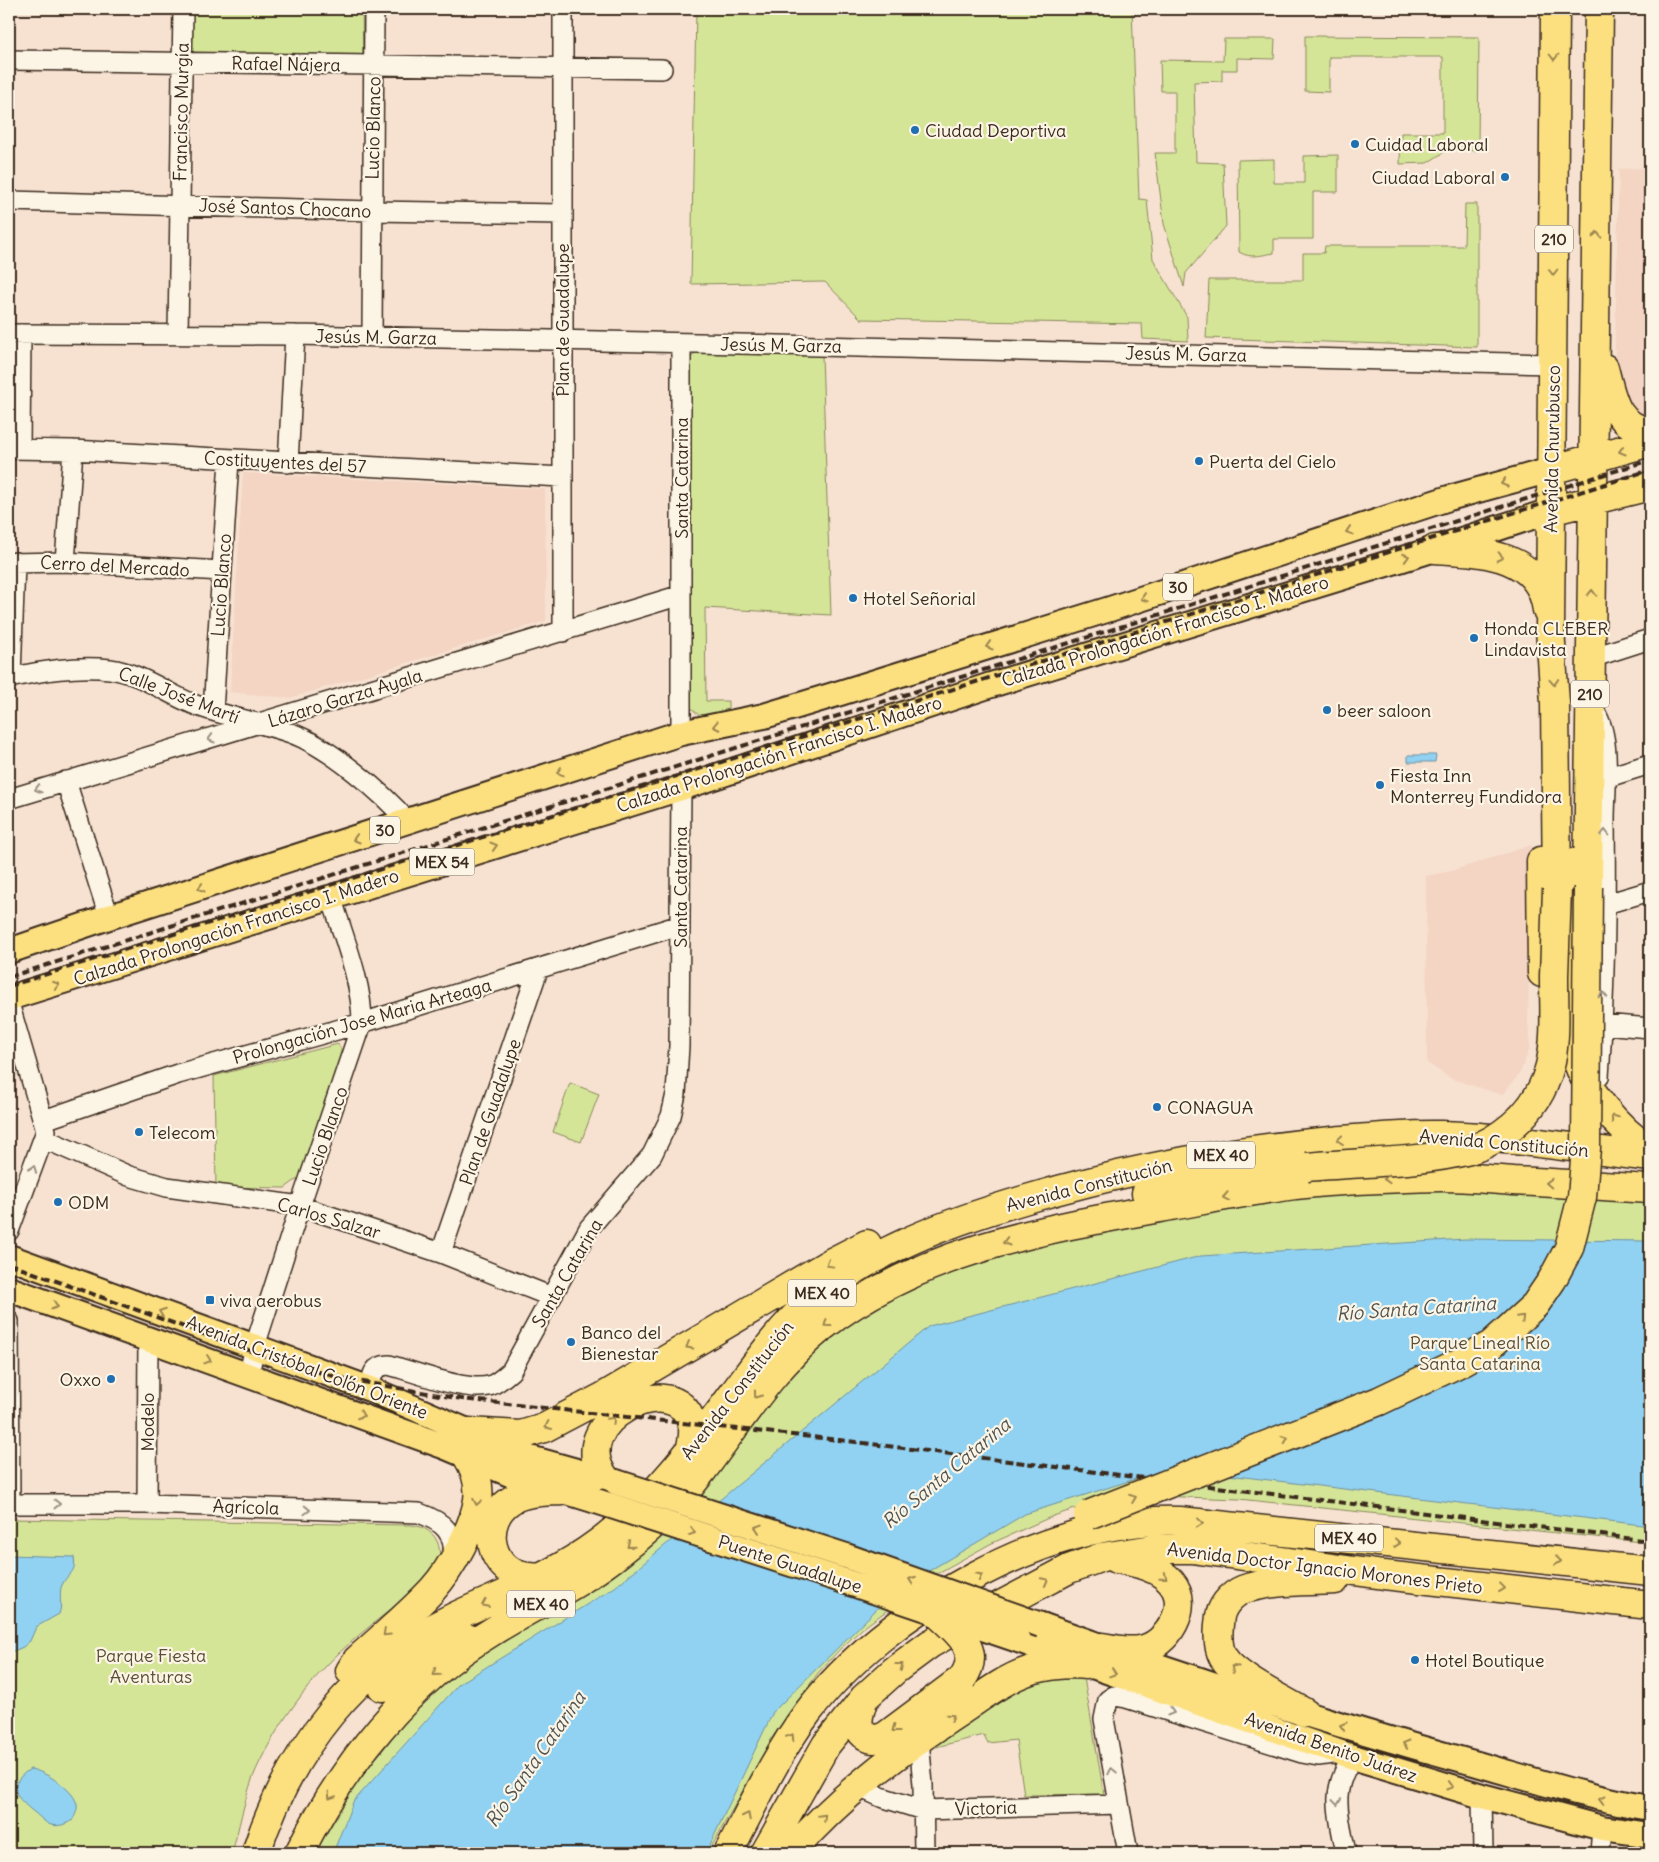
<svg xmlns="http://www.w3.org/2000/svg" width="1659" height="1862" font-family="Delius,sans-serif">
<rect width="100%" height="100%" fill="#f7e2d1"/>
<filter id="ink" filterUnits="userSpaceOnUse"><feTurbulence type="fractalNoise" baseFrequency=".02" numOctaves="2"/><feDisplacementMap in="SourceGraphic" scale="10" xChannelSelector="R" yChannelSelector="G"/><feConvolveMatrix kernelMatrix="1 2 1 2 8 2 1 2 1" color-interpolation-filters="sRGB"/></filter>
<g filter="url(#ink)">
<path fill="#f4d4c3" d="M 1650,168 L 1650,422 L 1630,415 L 1614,384 L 1619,169 Z
M 243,473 L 545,489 L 546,621 L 290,698 L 230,692 Z
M 1532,845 L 1528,1020 L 1530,1048 L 1520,1073 L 1502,1095 L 1452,1079 L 1427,1063 L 1426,876 L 1451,871 Z"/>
<path fill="#d5e598" stroke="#88885b" d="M 188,9 L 362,9 L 363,58 L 188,54 Z
M 696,9 L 1132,9 L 1139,199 L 1147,200 L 1153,259 L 1187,317 L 1188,341 L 1143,339 L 1142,324 L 861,319 L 825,282 L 691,284 Z
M 1305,36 L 1479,37 L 1478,151 L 1449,149 L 1427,163 L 1400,164 L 1401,133 L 1443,133 L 1443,57 L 1329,57 L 1329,92 L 1305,91 Z
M 1224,39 L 1275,39 L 1274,59 L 1237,58 L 1237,70 L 1222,70 L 1222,81 L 1194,82 L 1196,162 L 1223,163 L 1226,226 L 1186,273 L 1184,287 L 1164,224 L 1155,153 L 1175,153 L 1175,91 L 1161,91 L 1160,60 L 1223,61 Z
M 1338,155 L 1338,192 L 1313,192 L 1313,239 L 1274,239 L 1274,253 C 1261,255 1251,259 1239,252 L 1238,160 L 1274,159 L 1274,183 L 1304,183 L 1304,156 Z
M 1465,204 L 1477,204 L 1477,347 L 1206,338 L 1209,280 L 1303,280 L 1303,253 L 1324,253 L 1325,246 L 1464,246 Z
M 696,352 L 822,355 L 831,615 L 705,608 L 706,701 L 728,701 L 728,714 L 704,720 L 687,704 L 686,364 Z
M 338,1044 L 342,1051 L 300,1177 L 285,1188 L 216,1187 L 214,1076 Z
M 570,1083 L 599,1094 L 581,1142 L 553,1132 Z
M 1286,1189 L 1650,1189 L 1650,1543 L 1239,1499 L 1154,1496 L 1100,1501 L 1053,1516 L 990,1544 L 938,1573 L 863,1628 L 840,1649 L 818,1673 L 774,1735 L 708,1853 L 315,1853 L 358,1780 L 403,1721 L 843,1319 L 1003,1249 Z
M 9,1519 L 411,1525 C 434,1527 446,1546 436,1568 C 430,1580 417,1588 406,1597 C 384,1615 360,1633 339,1653 C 307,1683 270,1735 253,1777 C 244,1801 239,1828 232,1853 L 9,1853 Z
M 1083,1672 L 1104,1794 L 1024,1795 L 1016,1740 L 988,1743 L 984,1735 L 932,1748 L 1022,1686 L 1047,1675 Z"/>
<path fill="#91d2f2" stroke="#6f8f9d" d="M 1408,755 L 1436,755 L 1435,762 L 1408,762 Z
M 1465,1239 L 1650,1241 L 1650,1526 L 1170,1468 L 1025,1514 L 895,1591 L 773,1712 L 706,1853 L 333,1853 L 353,1802 L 459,1684 L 615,1587 L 929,1326 L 1201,1256 Z
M 9,1555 L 74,1557 C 77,1574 68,1572 62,1585 C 58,1594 63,1605 59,1614 L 36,1627 L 30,1641 L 23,1647 L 9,1653 Z
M 30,1769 C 45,1771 75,1790 77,1805 C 78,1810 75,1815 73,1820 C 66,1824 59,1827 51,1825 C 45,1823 40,1817 35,1813 C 16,1798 5,1786 30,1769 Z"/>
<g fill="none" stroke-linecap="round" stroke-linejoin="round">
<g stroke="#3b2a1e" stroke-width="22">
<path id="minor" d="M 9,60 L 662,69
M 9,201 L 372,211 L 562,214
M 9,334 L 295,335 L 697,343 L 1553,364
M 178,335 L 183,9
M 372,337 L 374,9
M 681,343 L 681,733
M 9,449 L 73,450 L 562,477
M 20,449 L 21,334
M 288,463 L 295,335
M 65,562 L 73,450
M 9,563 L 65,562 L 222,571
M 563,632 L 563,9
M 1591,658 L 1650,639
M 11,677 L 15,562
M 9,678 C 42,671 77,665 110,669 C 140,673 166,693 193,704 C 225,717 259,722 291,733 C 329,747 382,792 408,822
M 213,711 L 229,460
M 1595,712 C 1612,738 1605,789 1605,820 C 1606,906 1605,992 1599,1077
M 1605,778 L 1650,764
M 66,781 L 109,917
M 9,799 L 681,595
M 1606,904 L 1650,891
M 9,1003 L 46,1131 L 9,1231
M 1603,1024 L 1650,1028
M 44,1120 L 178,1074 L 362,1023 L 680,925
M 45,1139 L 129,1176 L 167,1187 L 300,1206 L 441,1253 L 552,1297
M 441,1253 L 538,970
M 9,1321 L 10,1504
M 249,1374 L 255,1346 L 300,1206 L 362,1023 C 362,980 343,937 331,896
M 370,1389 C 372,1375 372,1366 389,1365 C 413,1371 469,1394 492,1385 C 499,1382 505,1376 511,1371 L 589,1228 L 652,1155 L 671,1116 L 676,1094 L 679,1046 L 681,788
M 9,1504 L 147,1504 L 419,1513 C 444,1522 455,1532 454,1560
M 147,1504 L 148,1339
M 919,1739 L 923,1785 L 924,1853
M 857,1786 L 881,1797 L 923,1810 L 1119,1804
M 1482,1796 L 1483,1853
M 1128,1853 L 1104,1719 L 1108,1700 L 1114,1696 L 1126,1698 L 1302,1753 L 1318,1756 L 1333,1754
M 1346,1853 C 1339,1816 1329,1791 1353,1757
M 1600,1853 L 1602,1828"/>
</g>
<g stroke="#3b2a1e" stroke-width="28">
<path id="major" d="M 9,951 L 109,917 L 681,733 L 764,716 L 840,693 L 1110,609 L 1449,498 L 1551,470
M 9,998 L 681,788 L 991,685 L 1422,553 L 1550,511
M 9,1257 L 370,1389 L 530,1458 L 616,1482
M 9,1289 L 446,1447 L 512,1475 L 596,1501
M 1041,1625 C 1180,1675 1321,1721 1463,1760 C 1525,1777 1587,1798 1650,1808
M 1018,1640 L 1353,1757 L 1482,1796 L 1602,1828 L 1650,1835"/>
</g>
<g stroke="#3b2a1e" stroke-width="31">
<path id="highway" d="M 1555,9 L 1550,629 L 1555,703 L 1557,889
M 1604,368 C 1612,398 1615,426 1650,432
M 1551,470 L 1650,442
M 1550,511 L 1650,486
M 1435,549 C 1480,552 1539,552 1547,610
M 1541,861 L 1542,973
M 1573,863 C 1572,899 1572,936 1571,973 C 1571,999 1568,1027 1575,1053 C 1584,1090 1618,1129 1650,1150
M 1588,887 L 1599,9
M 1146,1193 L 1248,1173 L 1293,1168
M 468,1432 L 521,1435 L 544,1428 L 601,1398 L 830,1263 L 867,1244
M 605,1478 C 562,1422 677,1364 692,1424 C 695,1433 692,1442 690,1451
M 545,1577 C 536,1578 528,1578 519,1575 C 487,1564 482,1520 510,1501 C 524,1491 545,1492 562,1491
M 1102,1647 C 1114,1649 1128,1652 1140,1650 C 1167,1646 1192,1606 1171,1582 C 1158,1567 1136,1562 1116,1559
M 350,1671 L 357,1660 C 382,1637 410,1614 433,1589 C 451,1569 474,1527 478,1500 C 480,1485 475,1469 467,1456
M 382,1687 C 407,1666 435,1647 467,1638
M 864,1698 C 860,1711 852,1729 868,1737 C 874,1741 881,1738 887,1735 L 962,1679
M 1305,1713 C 1284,1700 1235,1677 1223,1657 C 1217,1646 1218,1629 1220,1616 C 1223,1603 1235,1591 1248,1588 C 1276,1580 1306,1582 1335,1580
M 256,1853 C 289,1750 356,1663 456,1616 C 505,1593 554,1576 598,1543 C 652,1503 693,1448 733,1394 C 756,1363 779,1330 808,1304 C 870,1250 949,1222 1027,1199 C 1126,1170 1229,1150 1332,1141 C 1368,1138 1405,1134 1441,1135 C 1511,1137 1581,1149 1650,1157
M 299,1853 C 343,1765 408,1682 493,1631 C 537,1604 583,1583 623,1550 C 653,1527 680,1500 703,1470 C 740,1421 772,1368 821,1328 C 917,1252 1043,1229 1160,1208 C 1205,1200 1250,1191 1295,1185 C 1343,1180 1392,1178 1441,1177 C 1465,1177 1489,1179 1513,1181 C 1559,1183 1605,1186 1650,1189
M 728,1853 C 753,1805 776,1755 808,1712 C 885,1610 1051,1515 1180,1521 L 1650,1571
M 765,1853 L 826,1745 L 864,1698 L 895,1670 L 930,1644 L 971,1621 L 1069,1569 L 1102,1557 L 1153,1549 L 1192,1549 L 1384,1575 L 1650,1605
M 790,1853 C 841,1795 898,1752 962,1710 C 984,1695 1006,1678 1031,1670 C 1050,1665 1068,1663 1087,1665"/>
</g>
<use href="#minor" stroke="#fcf5e5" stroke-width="19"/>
<use href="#major" stroke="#fce080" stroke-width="24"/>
<use href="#highway" stroke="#fce080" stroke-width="28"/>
<path stroke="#3b2a1e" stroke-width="4" stroke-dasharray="8 4" stroke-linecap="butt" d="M 9,977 L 1650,460
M 9,986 L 1650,470
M 9,1264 L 287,1364 L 346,1379 L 462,1399 L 839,1440 L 1650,1541"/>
<g stroke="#3b2a1e" stroke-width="28" stroke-linecap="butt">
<path id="major-bridge" d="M 616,1482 L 846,1556 L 1041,1625
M 596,1501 L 838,1579 L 1018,1640"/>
</g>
<g stroke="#3b2a1e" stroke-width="31" stroke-linecap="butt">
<path id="highway-bridge" d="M 1307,1167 C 1359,1162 1419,1163 1470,1150 C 1486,1145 1499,1137 1512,1126 C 1562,1084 1554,1034 1554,976 C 1555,947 1556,918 1557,889
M 1088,1515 L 1379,1401 L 1463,1361 L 1491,1345 L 1535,1305 L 1552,1280 L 1569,1248 L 1582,1197 L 1586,1148 L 1588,887
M 938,1614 C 958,1633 983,1650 962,1679"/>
</g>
<use href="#major-bridge" stroke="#fce080" stroke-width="24"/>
<use href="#highway-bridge" stroke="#fce080" stroke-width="28"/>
</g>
<defs><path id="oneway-chevron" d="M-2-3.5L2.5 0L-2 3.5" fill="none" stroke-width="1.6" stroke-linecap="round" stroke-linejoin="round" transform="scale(1.25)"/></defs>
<g stroke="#9c854f">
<use href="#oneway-chevron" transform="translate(1554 57) rotate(90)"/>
<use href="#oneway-chevron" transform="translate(1597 235) rotate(-89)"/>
<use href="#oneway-chevron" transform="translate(1553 272) rotate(90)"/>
<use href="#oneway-chevron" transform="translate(1622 451) rotate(163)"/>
<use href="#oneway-chevron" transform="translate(1504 483) rotate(164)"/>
<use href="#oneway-chevron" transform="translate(1349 531) rotate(162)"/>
<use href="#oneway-chevron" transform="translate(1406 557) rotate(-16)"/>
<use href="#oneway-chevron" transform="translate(1500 557) rotate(12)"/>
<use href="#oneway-chevron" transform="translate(1592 593) rotate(-89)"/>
<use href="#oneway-chevron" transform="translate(1144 598) rotate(162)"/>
<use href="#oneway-chevron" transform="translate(989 646) rotate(163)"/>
<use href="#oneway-chevron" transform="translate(1554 682) rotate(86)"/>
<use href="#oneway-chevron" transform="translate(716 726) rotate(168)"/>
<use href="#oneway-chevron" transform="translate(560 772) rotate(162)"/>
<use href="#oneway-chevron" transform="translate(356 839) rotate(163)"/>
<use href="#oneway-chevron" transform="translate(494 846) rotate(-17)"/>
<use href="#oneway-chevron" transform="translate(201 888) rotate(163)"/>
<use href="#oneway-chevron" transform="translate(56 985) rotate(-17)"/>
<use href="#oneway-chevron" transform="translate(1614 1118) rotate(-128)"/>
<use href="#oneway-chevron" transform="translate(1340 1140) rotate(175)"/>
<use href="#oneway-chevron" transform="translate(1387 1179) rotate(178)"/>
<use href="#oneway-chevron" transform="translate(1549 1183) rotate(-177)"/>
<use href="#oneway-chevron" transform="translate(1226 1197) rotate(170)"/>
<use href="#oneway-chevron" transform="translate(1006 1242) rotate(164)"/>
<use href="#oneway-chevron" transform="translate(829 1264) rotate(151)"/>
<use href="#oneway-chevron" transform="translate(55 1306) rotate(20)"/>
<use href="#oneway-chevron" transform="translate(162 1312) rotate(-160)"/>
<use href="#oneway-chevron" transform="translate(1521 1318) rotate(-45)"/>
<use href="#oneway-chevron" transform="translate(827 1324) rotate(144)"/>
<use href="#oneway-chevron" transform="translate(689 1346) rotate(150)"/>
<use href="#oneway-chevron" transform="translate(208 1360) rotate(19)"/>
<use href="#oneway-chevron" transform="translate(757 1395) rotate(126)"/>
<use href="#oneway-chevron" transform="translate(361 1415) rotate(20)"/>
<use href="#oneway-chevron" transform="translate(612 1420) rotate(-47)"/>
<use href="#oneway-chevron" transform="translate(548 1426) rotate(155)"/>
<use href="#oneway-chevron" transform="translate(1285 1439) rotate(-22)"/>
<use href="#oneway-chevron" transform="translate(1133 1498) rotate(-21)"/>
<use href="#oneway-chevron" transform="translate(477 1502) rotate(100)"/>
<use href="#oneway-chevron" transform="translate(1200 1523) rotate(6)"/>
<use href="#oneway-chevron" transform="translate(758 1528) rotate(-162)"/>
<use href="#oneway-chevron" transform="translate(692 1532) rotate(18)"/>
<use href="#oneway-chevron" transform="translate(1397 1543) rotate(6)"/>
<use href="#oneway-chevron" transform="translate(630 1545) rotate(141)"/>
<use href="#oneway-chevron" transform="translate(1558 1561) rotate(6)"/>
<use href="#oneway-chevron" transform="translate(979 1576) rotate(-28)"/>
<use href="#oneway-chevron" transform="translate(1164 1577) rotate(39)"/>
<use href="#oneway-chevron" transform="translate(912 1580) rotate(-160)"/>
<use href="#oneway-chevron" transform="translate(1045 1581) rotate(-28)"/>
<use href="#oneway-chevron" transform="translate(1502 1588) rotate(7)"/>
<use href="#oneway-chevron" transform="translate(485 1604) rotate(157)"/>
<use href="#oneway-chevron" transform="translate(386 1633) rotate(137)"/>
<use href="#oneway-chevron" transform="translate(900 1666) rotate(-37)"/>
<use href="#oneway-chevron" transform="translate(1234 1668) rotate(-138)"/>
<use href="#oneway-chevron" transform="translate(436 1673) rotate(141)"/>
<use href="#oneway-chevron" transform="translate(1113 1673) rotate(19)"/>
<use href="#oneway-chevron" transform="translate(951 1717) rotate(-34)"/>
<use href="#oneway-chevron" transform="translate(1343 1726) rotate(-163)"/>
<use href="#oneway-chevron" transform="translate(895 1729) rotate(143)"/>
<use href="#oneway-chevron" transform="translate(791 1737) rotate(-57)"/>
<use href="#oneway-chevron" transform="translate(1406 1744) rotate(-164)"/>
<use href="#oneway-chevron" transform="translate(1450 1786) rotate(17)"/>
<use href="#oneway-chevron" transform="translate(331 1796) rotate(122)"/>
<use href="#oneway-chevron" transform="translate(1602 1800) rotate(-165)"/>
<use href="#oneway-chevron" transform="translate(747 1816) rotate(-63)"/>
<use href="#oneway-chevron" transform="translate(823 1817) rotate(-45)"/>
</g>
<g stroke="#9c9082">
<use href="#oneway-chevron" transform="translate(211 739) rotate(164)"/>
<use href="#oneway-chevron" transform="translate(38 789) rotate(163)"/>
<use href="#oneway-chevron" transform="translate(1605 833) rotate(-90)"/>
<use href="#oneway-chevron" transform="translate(1603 995) rotate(-89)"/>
<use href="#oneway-chevron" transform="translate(33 1169) rotate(-69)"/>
<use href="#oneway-chevron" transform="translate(57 1504)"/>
<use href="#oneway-chevron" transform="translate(307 1510) rotate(2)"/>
<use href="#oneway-chevron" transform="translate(1171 1712) rotate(17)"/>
<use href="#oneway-chevron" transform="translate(1112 1771) rotate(-102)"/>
<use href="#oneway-chevron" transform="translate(1337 1802) rotate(84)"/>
</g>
</g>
<g fill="#1f6fb2" stroke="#fcf5e5" stroke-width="2">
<circle cx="915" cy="130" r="5"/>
<circle cx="1355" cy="144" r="5"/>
<circle cx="1505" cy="177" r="5"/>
<circle cx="1199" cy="461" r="5"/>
<circle cx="853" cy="598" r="5"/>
<circle cx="1474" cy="638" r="5"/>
<circle cx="1327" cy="710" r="5"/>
<circle cx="1380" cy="785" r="5"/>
<circle cx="1157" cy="1107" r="5"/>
<circle cx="139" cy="1132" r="5"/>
<circle cx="58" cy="1202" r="5"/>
<rect x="205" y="1295" width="10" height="10" rx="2.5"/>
<circle cx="571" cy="1342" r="5"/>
<circle cx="111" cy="1379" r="5"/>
<circle cx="1415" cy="1660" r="5"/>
</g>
<g text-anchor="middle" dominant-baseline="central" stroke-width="4.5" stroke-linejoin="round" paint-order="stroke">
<g fill="#fcf5e5" stroke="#75675a" stroke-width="1">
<rect x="1535" y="225.5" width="38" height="27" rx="4"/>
<rect x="1163" y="573.5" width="30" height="27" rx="4"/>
<rect x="1571" y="680.5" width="38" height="27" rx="4"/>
<rect x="370" y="816.5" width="30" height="27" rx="4"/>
<rect x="409.5" y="848.5" width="65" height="27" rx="4"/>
<rect x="1187" y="1141.5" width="68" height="27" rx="4"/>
<rect x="788" y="1279.5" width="68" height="27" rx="4"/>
<rect x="1315" y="1524.5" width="68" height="27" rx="4"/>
<rect x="507" y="1590.5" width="68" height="27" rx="4"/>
</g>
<g font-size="16" font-weight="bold" fill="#3b2a1e">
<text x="1554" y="239">210</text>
<text x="1178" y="587">30</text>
<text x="1590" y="694">210</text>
<text x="385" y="830">30</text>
<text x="442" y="862">MEX 54</text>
<text x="1221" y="1155">MEX 40</text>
<text x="822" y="1293">MEX 40</text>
<text x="1349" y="1538">MEX 40</text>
<text x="541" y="1604">MEX 40</text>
</g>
<g font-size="18" fill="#3b2a1e" stroke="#fcf5e5">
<text transform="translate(286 64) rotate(1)">Rafael Nájera</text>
<text transform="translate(181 112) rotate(-89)">Francisco Murgía</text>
<text transform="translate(373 128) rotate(-89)">Lucio Blanco</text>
<text transform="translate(285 208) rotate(2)">José Santos Chocano</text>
<text transform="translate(562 320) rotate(-90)">Plan de Guadalupe</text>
<text transform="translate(376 337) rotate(1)">Jesús M. Garza</text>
<text transform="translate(781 345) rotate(1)">Jesús M. Garza</text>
<text transform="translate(1186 354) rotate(1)">Jesús M. Garza</text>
<text transform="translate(1552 449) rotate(-89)">Avenida Churubusco</text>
<text transform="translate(285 462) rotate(3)">Costituyentes del 57</text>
<text transform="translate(681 478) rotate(-90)">Santa Catarina</text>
<text transform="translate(115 566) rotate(3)">Cerro del Mercado</text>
<text transform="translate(221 585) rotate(-86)">Lucio Blanco</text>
<text transform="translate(1165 631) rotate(-17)">Calzada Prolongación Francisco I. Madero</text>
<text transform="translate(179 695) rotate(21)">Calle José Martí</text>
<text transform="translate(345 698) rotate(-17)">Lázaro Garza Ayala</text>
<text transform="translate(779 754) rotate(-18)">Calzada Prolongación Francisco I. Madero</text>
<text transform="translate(680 887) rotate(-90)">Santa Catarina</text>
<text transform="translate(236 927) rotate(-18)">Calzada Prolongación Francisco I. Madero</text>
<text transform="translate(362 1021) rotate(-16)">Prolongación Jose Maria Arteaga</text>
<text transform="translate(490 1112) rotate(-71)">Plan de Guadalupe</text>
<text transform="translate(325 1136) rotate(-71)">Lucio Blanco</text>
<text transform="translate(1504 1143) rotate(5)">Avenida Constitución</text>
<text transform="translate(1089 1185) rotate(-14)">Avenida Constitución</text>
<text transform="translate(329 1218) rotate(16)">Carlos Salzar</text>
<text transform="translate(567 1273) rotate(-60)">Santa Catarina</text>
<text transform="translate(307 1367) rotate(21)">Avenida Cristóbal Colón Oriente</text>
<text transform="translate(737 1390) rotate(-52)">Avenida Constitución</text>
<text transform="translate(147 1422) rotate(-90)">Modelo</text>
<text transform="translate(246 1507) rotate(2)">Agrícola</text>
<text transform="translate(790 1564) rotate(18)">Puente Guadalupe</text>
<text transform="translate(1325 1568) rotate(7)">Avenida Doctor Ignacio Morones Prieto</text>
<text transform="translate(1331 1747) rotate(19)">Avenida Benito Juárez</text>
<text transform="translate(986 1808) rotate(-2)">Victoria</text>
</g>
<g font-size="18" fill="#3b2a1e" stroke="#fcf5e5" text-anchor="start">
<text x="925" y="130">Ciudad Deportiva</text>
<text x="1365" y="144">Cuidad Laboral</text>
<text x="1495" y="177" text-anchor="end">Ciudad Laboral</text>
<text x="1209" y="461">Puerta del Cielo</text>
<text x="863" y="598">Hotel Señorial</text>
<text x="1484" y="628">Honda CLEBER<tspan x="1484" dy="21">Lindavista</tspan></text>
<text x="1337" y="710">beer saloon</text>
<text x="1390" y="775">Fiesta Inn<tspan x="1390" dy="21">Monterrey Fundidora</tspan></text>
<text x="1167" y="1107">CONAGUA</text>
<text x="149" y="1132">Telecom</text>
<text x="68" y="1202">ODM</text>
<text x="220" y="1300">viva aerobus</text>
<text x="581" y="1332">Banco del<tspan x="581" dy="21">Bienestar</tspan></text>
<text x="101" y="1379" text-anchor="end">Oxxo</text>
<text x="1425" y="1660">Hotel Boutique</text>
</g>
<g font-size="18" fill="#5a4f36" stroke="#fcf5e5">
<text x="1480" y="1342">Parque Lineal Río<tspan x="1480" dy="21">Santa Catarina</tspan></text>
<text x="151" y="1655">Parque Fiesta<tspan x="151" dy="21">Aventuras</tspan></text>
</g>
<g font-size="19" font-style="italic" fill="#505453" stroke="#fcf5e5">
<text transform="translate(1416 1308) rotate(-4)">Río Santa Catarina</text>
<text transform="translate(946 1473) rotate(-40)">Río Santa Catarina</text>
<text transform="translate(535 1759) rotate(-55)">Río Santa Catarina</text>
</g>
</g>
<rect width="1659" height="1862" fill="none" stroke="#fcf5e5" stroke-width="30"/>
<rect x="15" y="15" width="1629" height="1832" fill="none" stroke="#3b2a1e" stroke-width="2" filter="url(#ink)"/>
</svg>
